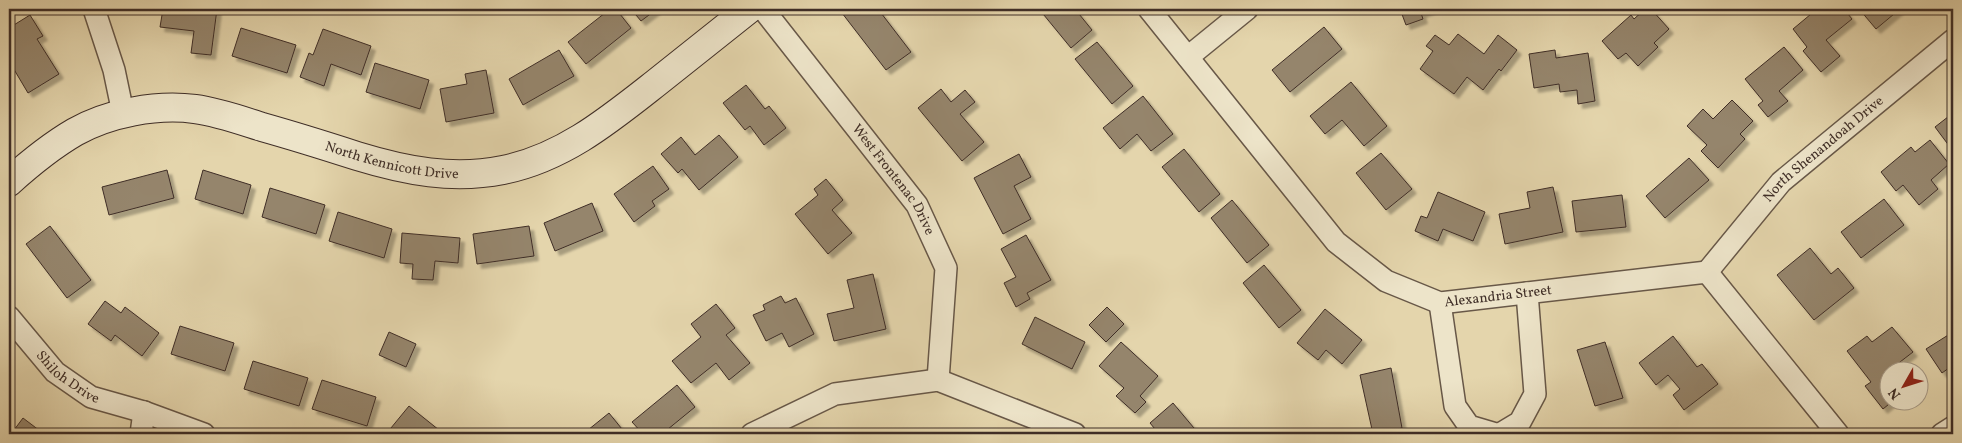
<svg xmlns="http://www.w3.org/2000/svg" width="1962" height="443" font-family="Vollkorn,serif">
<defs>
<filter id="shadow"><feDropShadow dx="4.5" dy="4.5" stdDeviation="1" flood-color="#0004"/></filter>
</defs>
<rect width="100%" height="100%" fill="#e4d5ac"/>
<filter id="stains"><feTurbulence type="fractalNoise" baseFrequency=".004" numOctaves="4"/><feColorMatrix values="0 0 0 0 .2 0 0 0 0 .09 0 0 0 0 .02 0 0 0 .5 -.17"/></filter>
<radialGradient id="worn" r=".72"><stop offset=".6" stop-color="#630" stop-opacity="0"/><stop offset="1" stop-color="#630" stop-opacity=".3"/></radialGradient>
<path fill="#95856c" stroke="#3f2e27" filter="url(#shadow)" d="M 163,9 L 217,9 L 211,55 L 191,53 L 194,31 L 160,27 Z
M 610,9 L 616,9 L 631,28 L 586,64 L 568,42 Z
M 631,9 L 657,9 L 641,21 Z
M 848,9 L 878,9 L 911,52 L 886,70 L 842,13 Z
M 1039,9 L 1075,9 L 1092,30 L 1071,48 Z
M 1400,9 L 1432,9 L 1421,13 L 1423,19 L 1406,25 Z
M 1645,9 L 1651,9 L 1669,29 L 1654,43 L 1658,47 L 1638,66 L 1626,53 L 1618,59 L 1602,41 L 1631,15 L 1634,19 Z
M 1817,9 L 1844,9 L 1852,19 L 1826,40 L 1840,56 L 1821,72 L 1803,51 L 1807,47 L 1793,29 Z
M 1862,9 L 1900,9 L 1876,29 L 1860,10 Z
M 30,15 L 43,36 L 37,39 L 59,74 L 28,93 L 9,61 L 9,54 L 13,52 L 9,45 L 9,28 Z
M 1324,27 L 1342,49 L 1290,92 L 1272,70 Z
M 241,28 L 296,45 L 287,73 L 232,56 Z
M 323,29 L 371,46 L 361,75 L 331,64 L 324,86 L 300,77 L 309,53 L 313,55 Z
M 1458,34 L 1484,54 L 1498,35 L 1517,50 L 1501,71 L 1499,69 L 1483,90 L 1467,77 L 1454,94 L 1420,69 L 1433,51 L 1426,46 L 1435,35 L 1449,45 Z
M 1097,42 L 1133,86 L 1112,104 L 1075,59 Z
M 1784,47 L 1803,70 L 1779,91 L 1788,101 L 1768,117 L 1758,105 L 1763,101 L 1745,79 Z
M 559,50 L 574,76 L 523,105 L 509,79 Z
M 1555,50 L 1556,58 L 1588,53 L 1595,101 L 1578,104 L 1577,90 L 1560,92 L 1559,84 L 1534,88 L 1529,54 Z
M 375,63 L 429,80 L 420,109 L 366,92 Z
M 486,70 L 494,113 L 446,122 L 440,89 L 467,84 L 465,74 Z
M 1351,82 L 1387,126 L 1364,146 L 1342,120 L 1325,134 L 1310,116 Z
M 746,85 L 765,109 L 769,106 L 786,128 L 764,145 L 750,126 L 745,130 L 723,103 Z
M 941,89 L 951,102 L 965,90 L 975,102 L 960,114 L 984,142 L 962,161 L 918,108 Z
M 1143,96 L 1173,134 L 1151,151 L 1137,134 L 1120,149 L 1103,128 Z
M 1732,100 L 1753,121 L 1740,134 L 1745,139 L 1718,168 L 1701,151 L 1707,145 L 1687,126 L 1703,109 L 1713,119 Z
M 1953,113 L 1953,151 L 1935,127 Z
M 719,135 L 738,157 L 699,190 L 682,169 L 678,173 L 661,154 L 681,137 L 695,155 Z
M 1930,140 L 1949,164 L 1931,180 L 1938,189 L 1919,205 L 1903,185 L 1896,191 L 1881,172 L 1911,147 L 1915,152 Z
M 1184,149 L 1220,194 L 1199,212 L 1162,167 Z
M 1381,153 L 1412,189 L 1386,210 L 1356,173 Z
M 1019,154 L 1031,177 L 1014,186 L 1031,219 L 1003,234 L 974,178 Z
M 1689,158 L 1709,180 L 1665,218 L 1646,196 Z
M 653,166 L 669,189 L 652,201 L 655,206 L 634,222 L 614,194 Z
M 167,170 L 174,198 L 109,215 L 102,187 Z
M 203,170 L 251,185 L 243,214 L 195,199 Z
M 826,179 L 843,200 L 832,210 L 852,233 L 828,254 L 795,214 L 818,195 L 814,189 Z
M 1553,187 L 1563,232 L 1505,244 L 1499,214 L 1530,208 L 1527,192 Z
M 270,188 L 325,205 L 316,234 L 262,217 Z
M 1438,192 L 1485,212 L 1473,241 L 1443,229 L 1438,241 L 1415,231 L 1421,216 L 1427,218 Z
M 1622,195 L 1626,227 L 1576,232 L 1572,201 Z
M 1884,199 L 1904,225 L 1861,258 L 1841,232 Z
M 1232,200 L 1269,245 L 1247,263 L 1211,218 Z
M 592,203 L 603,231 L 555,251 L 544,223 Z
M 338,212 L 392,229 L 384,258 L 329,241 Z
M 50,226 L 91,280 L 67,298 L 26,244 Z
M 529,226 L 534,256 L 477,264 L 473,234 Z
M 402,233 L 460,238 L 458,263 L 435,261 L 433,280 L 412,279 L 413,264 L 400,263 Z
M 1026,235 L 1051,280 L 1027,293 L 1030,299 L 1016,307 L 1004,283 L 1016,277 L 1001,249 Z
M 1810,248 L 1831,274 L 1838,268 L 1854,288 L 1814,320 L 1777,275 Z
M 1264,265 L 1301,310 L 1279,328 L 1243,283 Z
M 873,274 L 886,329 L 834,341 L 827,314 L 854,308 L 847,280 Z
M 781,296 L 785,303 L 796,298 L 814,334 L 789,347 L 782,333 L 766,341 L 753,315 L 765,310 L 763,305 Z
M 105,301 L 121,313 L 125,307 L 159,333 L 142,356 L 115,335 L 111,341 L 88,324 Z
M 716,304 L 735,328 L 726,335 L 750,363 L 729,380 L 716,363 L 691,383 L 672,361 L 701,337 L 691,324 Z
M 1107,307 L 1124,324 L 1106,342 L 1089,325 Z
M 1325,309 L 1362,340 L 1342,364 L 1326,350 L 1318,360 L 1297,343 Z
M 1035,317 L 1085,342 L 1072,369 L 1022,344 Z
M 180,326 L 234,343 L 225,371 L 171,354 Z
M 1892,327 L 1913,352 L 1887,372 L 1890,374 L 1890,400 L 1894,400 L 1883,409 L 1865,386 L 1871,382 L 1847,351 L 1867,336 L 1872,342 Z
M 389,332 L 416,344 L 406,367 L 379,355 Z
M 1953,332 L 1953,365 L 1942,373 L 1926,349 Z
M 1673,336 L 1697,367 L 1702,364 L 1718,384 L 1684,410 L 1673,395 L 1680,389 L 1668,375 L 1656,385 L 1639,363 Z
M 1121,342 L 1158,376 L 1140,396 L 1146,402 L 1135,413 L 1116,396 L 1124,388 L 1099,366 Z
M 1605,342 L 1623,398 L 1595,406 L 1577,350 Z
M 253,361 L 308,378 L 299,406 L 244,389 Z
M 1391,368 L 1402,428 L 1373,434 L 1360,375 Z
M 322,380 L 376,397 L 367,426 L 312,409 Z
M 677,385 L 695,407 L 662,434 L 643,434 L 632,422 Z
M 1173,403 L 1199,434 L 1159,434 L 1150,423 Z
M 409,406 L 444,434 L 386,434 Z
M 609,413 L 626,434 L 583,434 Z
M 23,418 L 44,434 L 11,434 Z"/>
<g fill="none" stroke-linecap="round" stroke-linejoin="round">
<g stroke="#685848" stroke-width="24">
<g id="street">
<path d="M 94,9 L 114,70 L 123,113"/>
<path id="s1" d="M 763,9 L 917,205 L 946,268 L 938,380"/>
<path id="s2" d="M 1149,9 L 1336,242 L 1386,281 L 1440,303 L 1707,272"/>
<path d="M 1188,57 L 1247,9"/>
<path id="s3" d="M 1707,272 L 1781,182 L 1953,40"/>
<path d="M 1707,272 L 1838,434"/>
<path d="M 1440,303 L 1455,406 L 1469,426 L 1496,434"/>
<path id="s4" d="M 9,317 L 55,372 L 91,397 L 144,412 L 204,434"/>
<path d="M 141,434 L 144,412"/>
<path d="M 752,434 L 835,394 L 938,380 L 1075,434"/>
<path d="M 1500,434 L 1520,422 L 1535,394 L 1527,293"/>
<path d="M 1942,434 L 1953,427"/>
</g>
</g>
<g stroke="#3f2e27" stroke-width="30">
<g id="secondary">
<path id="s5" d="M 9,182 C 29,164 51,146 75,132 C 109,113 156,104 195,109 C 218,112 240,120 262,127 C 294,136 326,146 357,156 C 406,171 453,180 503,170 C 563,158 609,120 656,83 C 687,58 718,34 749,9"/>
</g>
</g>
<use href="#street" stroke="#ede4c9" stroke-width="21"/>
<use href="#secondary" stroke="#ede4c9" stroke-width="28"/>
</g>
<g text-anchor="middle" dominant-baseline="central" stroke-width="4.5" stroke-linejoin="round" paint-order="stroke">
<g font-size="14" fill="#3f2e27" stroke="#ede4c9">
<text stroke="none"><textPath href="#s3" startOffset="170">North Shenandoah Drive</textPath></text>
<text stroke="none"><textPath href="#s5" startOffset="411">North Kennicott Drive</textPath></text>
<text stroke="none"><textPath href="#s1" startOffset="215">West Frontenac Drive</textPath></text>
<text stroke="none"><textPath href="#s2" startOffset="479">Alexandria Street</textPath></text>
<text stroke="none"><textPath href="#s4" startOffset="85">Shiloh Drive</textPath></text>
</g>
</g>
<rect width="1962" height="443" fill="none" stroke="#e4d5ac" stroke-width="30"/>
<rect x="10" y="10" width="1942" height="423" fill="none" stroke="#3f2e27" stroke-width="2.5"/>
<rect x="15" y="15" width="1932" height="413" fill="none" stroke="#3f2e27"/>
<g transform="translate(1904 386) rotate(231)"><circle r="24" fill="#ede4c9" stroke="#a79b88"/>
<path d="M0-4L9 19L0 12L-9 19Z" fill="#8f2418"/>
<text y="-8" font-size="14" font-weight="bold" text-anchor="middle" fill="#3f2e27">N</text>
</g>
<rect width="100%" height="100%" filter="url(#stains)"/>
<rect width="100%" height="100%" fill="url(#worn)"/>
</svg>
